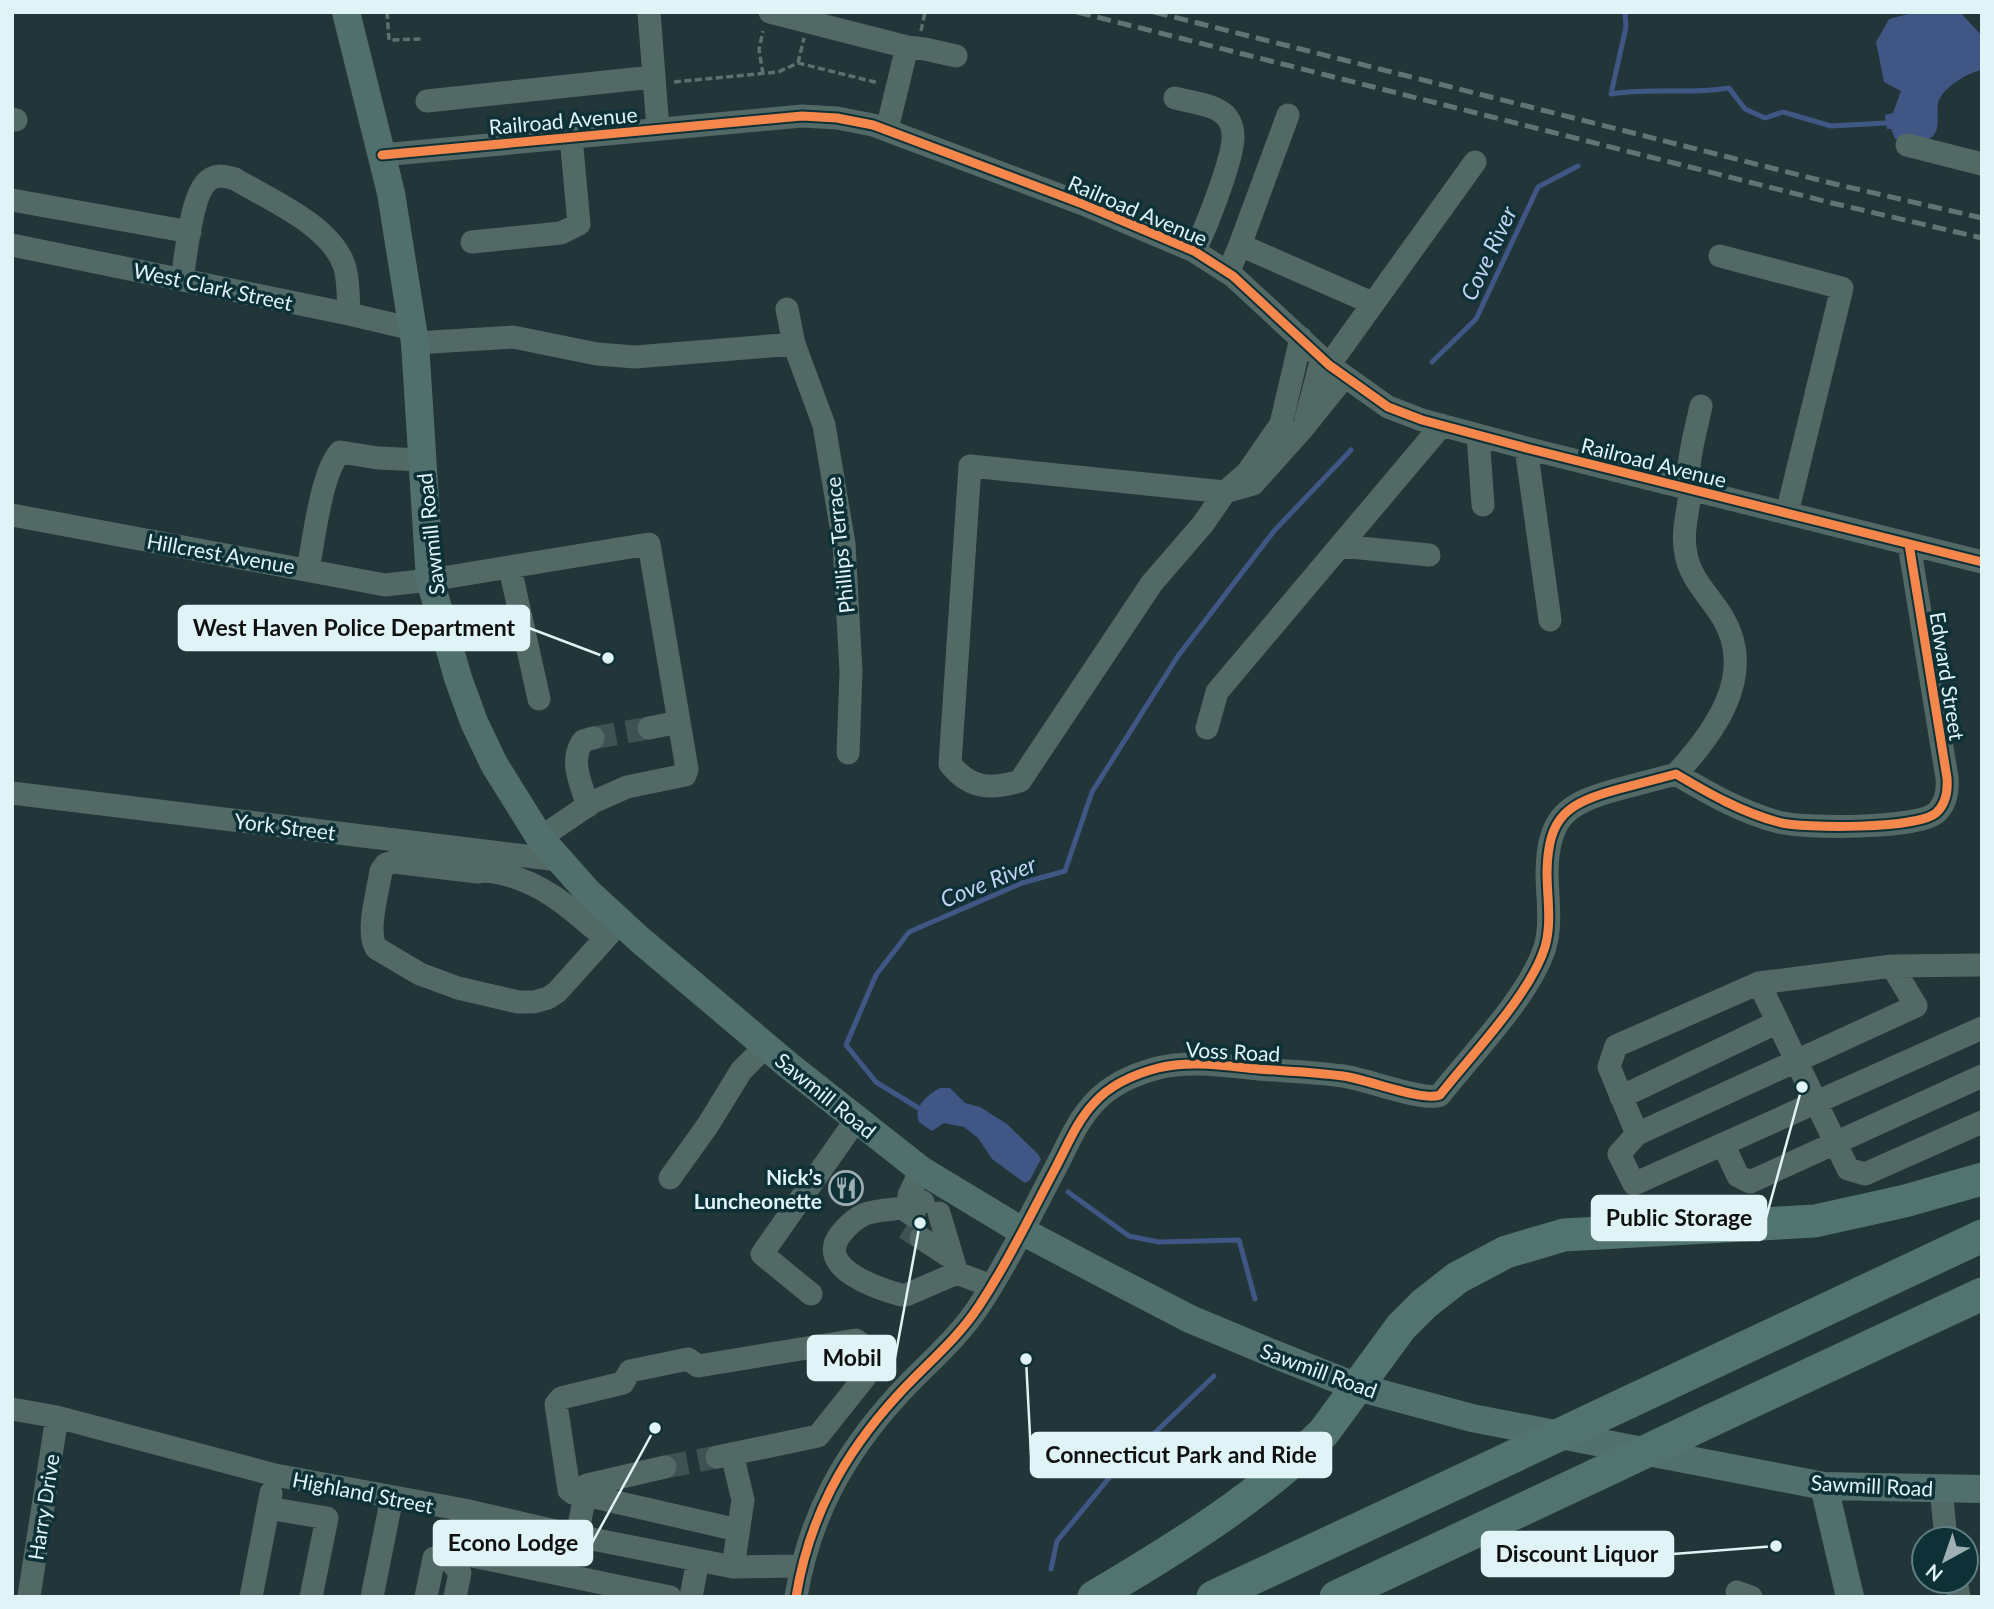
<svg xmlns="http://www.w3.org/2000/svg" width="1994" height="1609" font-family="Lato,sans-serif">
<rect width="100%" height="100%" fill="#223538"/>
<path fill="#405685" d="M 1916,12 L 1960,12 L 1982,36 L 1982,70 C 1968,72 1942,88 1938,103 C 1936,113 1941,127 1933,136 C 1925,145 1906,140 1895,139 L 1891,129 L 1887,129 L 1885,115 L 1893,113 L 1901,91 L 1884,82 L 1876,42 L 1889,19 Z
M 940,1088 L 950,1088 L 965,1103 L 980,1107 L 1007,1124 L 1038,1154 L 1041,1159 L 1030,1180 L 1025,1183 L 992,1159 L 978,1138 L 964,1127 L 944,1123 L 932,1131 L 919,1122 C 913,1107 927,1095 940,1088 Z"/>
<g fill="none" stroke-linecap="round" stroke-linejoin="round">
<path stroke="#405685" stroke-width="5" d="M 1625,12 L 1626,27 L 1611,94 C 1650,87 1690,95 1729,88 L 1745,109 L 1765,118 L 1783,112 L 1831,126 L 1886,123
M 1432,362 L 1476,319 L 1538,187 L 1578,166
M 925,1112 L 876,1082 L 846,1045 L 876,975 L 909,932 L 1022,883 L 1065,871 L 1092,792 L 1178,656 L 1274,531 L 1351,450
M 1068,1192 L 1129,1236 L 1159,1242 L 1239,1240 L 1255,1299
M 1051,1569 L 1057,1541 L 1114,1472 L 1214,1376"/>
<path stroke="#3e5254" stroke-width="23" stroke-dasharray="23 11" stroke-linecap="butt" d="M 593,738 L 649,728
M 905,1228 L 921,1238
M 665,1467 L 717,1457"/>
<path stroke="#5e6f6e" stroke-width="3.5" stroke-dasharray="7 3.5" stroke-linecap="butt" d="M 387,12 L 389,40 L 421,39
M 921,31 L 925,12
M 798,63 L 804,38
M 763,74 L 759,49 L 763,31
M 674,82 L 778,72 L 798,63 L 879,83"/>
<path stroke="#526966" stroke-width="23" d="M 649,12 L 658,129
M 770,12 L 907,47 L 925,49 L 956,56
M 1175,98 C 1190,102 1214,104 1226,116 C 1231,122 1233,129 1233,136 C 1234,157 1205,231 1194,251
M 427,101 L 653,77
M 12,119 L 16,120
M 887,129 L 907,47
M 1907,145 L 1982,164
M 382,155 L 802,116 L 837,118 L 873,125 L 1083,204 L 1194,251 L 1233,276 L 1329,365 L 1388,407 L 1422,420 L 1526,448 L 1982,562
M 12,200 L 190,232
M 472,242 L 561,233 L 579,224 L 571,137
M 12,245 L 349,314 L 413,329
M 1240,245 L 1288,115
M 1720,256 L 1842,288 L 1787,513
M 1228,273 L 1240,245 L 1372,303
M 182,279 C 186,257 191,192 209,180 C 217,174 226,176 235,179 C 270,200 330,225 344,265 C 349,279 348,298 349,314
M 787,309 L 794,344 L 824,425 L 844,544 L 851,672 L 848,753
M 1301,338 L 1281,424 L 1247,473 L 1225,492 L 1203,524 L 1152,583 L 1020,781 C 991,790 970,789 950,764 L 970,466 L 1225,492 L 1253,484 L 1303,428 L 1344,377
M 415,343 L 513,337 L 597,354 L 635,357 L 794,344
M 1329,365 L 1475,162
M 1306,419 L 1322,358
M 1478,435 L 1483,505
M 1526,448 L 1550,620
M 12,515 L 385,585 L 430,580 L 649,544 L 687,769 L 685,775 L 627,787 L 593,802 L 540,838
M 1341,546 L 1429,555
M 510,568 L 539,699
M 308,569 C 314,540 321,473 340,452 L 378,458 L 423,460
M 649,728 L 679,722
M 1207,728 L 1217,692 L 1442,425
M 1676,774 C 1714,733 1757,675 1723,618 C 1710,596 1690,579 1686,554 C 1681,531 1689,512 1690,490 C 1691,483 1688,476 1689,469 C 1690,448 1697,426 1701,406
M 12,793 L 558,860
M 588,806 C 581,784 569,761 583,741 L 593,738
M 605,938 C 573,911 547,885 504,874 C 495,872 487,870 478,872 L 393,862 L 386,864 L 381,871 C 378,891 366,931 376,948 L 420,974 L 458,988 L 518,1002 L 534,1002 L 548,998 L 557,992 L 620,922
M 1982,965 L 1892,966 L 1759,983 L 1616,1046 L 1609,1067 L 1637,1134 L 1619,1154 L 1634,1184 L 1982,1028
M 1759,983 L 1848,1169 L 1865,1174 L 1982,1122
M 1621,1097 L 1778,1022
M 1637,1134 L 1916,1006 L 1892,966
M 1723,1144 L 1738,1176 L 1750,1182 L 1982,1076
M 921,1170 L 909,1195 L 923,1202
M 670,1178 L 708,1125 L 741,1071 L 766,1046
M 939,1213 L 957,1273
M 914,1216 L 902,1208 C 890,1210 876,1210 865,1214 C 856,1218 846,1227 840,1235 C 815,1268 879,1289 901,1295 L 906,1295 L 957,1273 L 991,1286
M 921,1238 L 953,1259
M 811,1294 L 762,1254 L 856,1120
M 12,1409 L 57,1417 L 275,1475 L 464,1510 L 577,1536 L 733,1567 L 801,1566
M 732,1454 L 743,1500 L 733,1567
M 665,1467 L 587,1485 L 585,1495 L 573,1493 L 569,1490 L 556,1404 L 561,1398 L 623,1383 L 630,1371 L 688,1359 L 698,1366 L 856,1340 L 862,1345 L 865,1377 L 818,1436 L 717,1457
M 1941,1488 L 1946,1539
M 268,1508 L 327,1518 L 311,1597
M 577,1536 L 585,1495 L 738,1530
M 453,1552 L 670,1597
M 451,1561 L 464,1510
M 1956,1581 L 1959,1597
M 1737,1592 L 1751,1597
M 29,1596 L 57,1417
M 251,1597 L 271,1493
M 372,1597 L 392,1497
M 426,1597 L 434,1558 L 451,1561 L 460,1573 L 455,1597
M 691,1597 L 698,1560
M 796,1597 C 809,1518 843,1455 897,1396 C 924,1366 956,1341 979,1306 C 1008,1262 1031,1214 1056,1167 C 1067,1146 1077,1121 1094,1103 C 1110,1085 1135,1074 1158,1068 C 1190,1060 1226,1066 1258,1069 C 1286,1071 1315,1072 1343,1076 C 1367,1079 1423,1102 1440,1095 C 1472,1054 1530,995 1545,947 C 1552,923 1547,897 1547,872 C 1548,815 1568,803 1619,789 C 1638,784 1657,779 1676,774 C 1708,793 1741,812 1778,822 C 1804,829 1917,829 1936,813 C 1946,804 1948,791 1947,778 L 1909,544"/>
<path stroke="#51706d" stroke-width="28" d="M 346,12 L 391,193 L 415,343 L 430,580 L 458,678 L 474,722 L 494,764 L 540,838 L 588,892 L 639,939 L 788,1065 L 921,1170 L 1022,1231 L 1107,1276 L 1190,1319 L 1274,1354 L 1357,1387 L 1472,1418 L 1824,1486 L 1982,1489
M 1824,1486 L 1850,1597"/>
<path stroke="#517471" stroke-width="33" d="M 1629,1402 L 1982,1236
M 1712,1420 L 1982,1294
M 1094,1597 C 1175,1549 1258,1498 1324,1432 L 1401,1327 L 1424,1304 L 1457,1278 L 1506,1252 L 1564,1235 L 1815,1221 L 1905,1201 L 1982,1179
M 1213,1597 L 1512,1457
M 1336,1597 L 1596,1475"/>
<path stroke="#627374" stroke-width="5" stroke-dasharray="14 7" stroke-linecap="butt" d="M 1077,12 L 1832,203 L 1982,238
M 1154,12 L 1835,184 L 1982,218"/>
<path stroke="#517471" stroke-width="33" d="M 1512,1457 L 1629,1402
M 1596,1475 L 1712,1420"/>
<g stroke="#0d3137" stroke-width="13">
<path id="cycleway" d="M 382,155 L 802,116 L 837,118 L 873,125 L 1083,204 L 1194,251 L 1233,276 L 1329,365 L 1388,407 L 1422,420 L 1526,448 L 1982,562
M 796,1597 C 809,1518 843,1455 897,1396 C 924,1366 956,1341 979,1306 C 1008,1262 1031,1214 1056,1167 C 1067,1146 1077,1121 1094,1103 C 1110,1085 1135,1074 1158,1068 C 1190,1060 1226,1066 1258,1069 C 1286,1071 1315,1072 1343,1076 C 1367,1079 1423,1102 1440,1095 C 1472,1054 1530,995 1545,947 C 1552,923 1547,897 1547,872 C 1548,815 1568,803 1619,789 C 1638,784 1657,779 1676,774 C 1708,793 1741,812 1778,822 C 1804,829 1917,829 1936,813 C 1946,804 1948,791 1947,778 L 1909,544"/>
</g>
<use href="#cycleway" stroke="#f5874c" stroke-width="9"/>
</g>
<defs>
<g id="restaurant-ring" transform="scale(1.75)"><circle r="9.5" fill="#0d3137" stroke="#9eb0b4" stroke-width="1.5"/><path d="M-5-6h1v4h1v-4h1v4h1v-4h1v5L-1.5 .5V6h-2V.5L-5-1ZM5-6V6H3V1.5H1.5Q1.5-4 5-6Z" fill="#9eb0b4"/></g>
</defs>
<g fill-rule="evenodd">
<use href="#restaurant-ring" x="846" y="1188"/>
</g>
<g text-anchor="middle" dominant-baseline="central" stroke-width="7" stroke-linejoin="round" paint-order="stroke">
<g font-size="21" fill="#e0f3f6" stroke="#0d3137">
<text transform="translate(563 120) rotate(-5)">Railroad Avenue</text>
<text transform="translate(1138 210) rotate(23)">Railroad Avenue</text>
<text transform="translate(213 286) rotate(12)">West Clark Street</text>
<text transform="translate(1654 462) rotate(14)">Railroad Avenue</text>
<text transform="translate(430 534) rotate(-96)">Sawmill Road</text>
<text transform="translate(839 545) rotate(-96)">Phillips Terrace</text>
<text transform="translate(221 553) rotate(10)">Hillcrest Avenue</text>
<text transform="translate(1948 676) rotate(81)">Edward Street</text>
<text transform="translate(285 826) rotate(7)">York Street</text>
<text transform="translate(1233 1051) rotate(3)">Voss Road</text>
<text transform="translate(826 1095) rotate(39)">Sawmill Road</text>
<text transform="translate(1319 1370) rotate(20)">Sawmill Road</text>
<text transform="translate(1872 1485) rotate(3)">Sawmill Road</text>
<text transform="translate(363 1492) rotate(11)">Highland Street</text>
<text transform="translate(43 1507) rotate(-81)">Harry Drive</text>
</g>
<g font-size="21" font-weight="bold" fill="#e0f3f6" stroke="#0d3137" text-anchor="end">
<text x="822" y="1176">Nick’s<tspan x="822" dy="24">Luncheonette</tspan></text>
</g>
<g font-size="23" font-style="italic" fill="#c3d2f2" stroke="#0d3137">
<text transform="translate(1488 253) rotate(-65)">Cove River</text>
<text transform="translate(988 881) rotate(-22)">Cove River</text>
</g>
</g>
<path fill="none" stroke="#e0f3f6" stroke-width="2.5" d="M608 658L529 628M1802 1087L1766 1218M920 1223L895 1358M1026 1359L1031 1455M655 1428L592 1543M1776 1546L1673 1554"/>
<g fill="#e0f3f6" stroke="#0d3137" stroke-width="2.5">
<circle cx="608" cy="658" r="7"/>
<circle cx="1802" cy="1087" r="7"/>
<circle cx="920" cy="1223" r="7"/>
<circle cx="1026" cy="1359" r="7"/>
<circle cx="655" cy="1428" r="7"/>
<circle cx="1776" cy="1546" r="7"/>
</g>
<g fill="#e0f3f6" stroke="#e0f3f6" stroke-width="2.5">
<rect x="179" y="606" width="350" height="44" rx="7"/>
<rect x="1592" y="1196" width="174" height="44" rx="7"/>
<rect x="808" y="1336" width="87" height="44" rx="7"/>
<rect x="1031" y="1433" width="300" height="44" rx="7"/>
<rect x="434" y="1521" width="158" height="44" rx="7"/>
<rect x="1482" y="1532" width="191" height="44" rx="7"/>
</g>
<g font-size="23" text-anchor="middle" font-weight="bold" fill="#111">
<text x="354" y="636">West Haven Police Department</text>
<text x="1679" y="1226">Public Storage</text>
<text x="852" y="1366">Mobil</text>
<text x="1181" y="1463">Connecticut Park and Ride</text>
<text x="513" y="1551">Econo Lodge</text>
<text x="1577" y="1562">Discount Liquor</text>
</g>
<rect width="1994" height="1609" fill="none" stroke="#e0f3f6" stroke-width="28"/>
<g transform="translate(1945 1560) rotate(220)"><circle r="33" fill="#0d3137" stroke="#617f83" stroke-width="2"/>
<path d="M0-5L12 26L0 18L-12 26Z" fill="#9eb0b4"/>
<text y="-10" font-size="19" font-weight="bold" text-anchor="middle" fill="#e0f3f6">N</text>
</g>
</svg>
